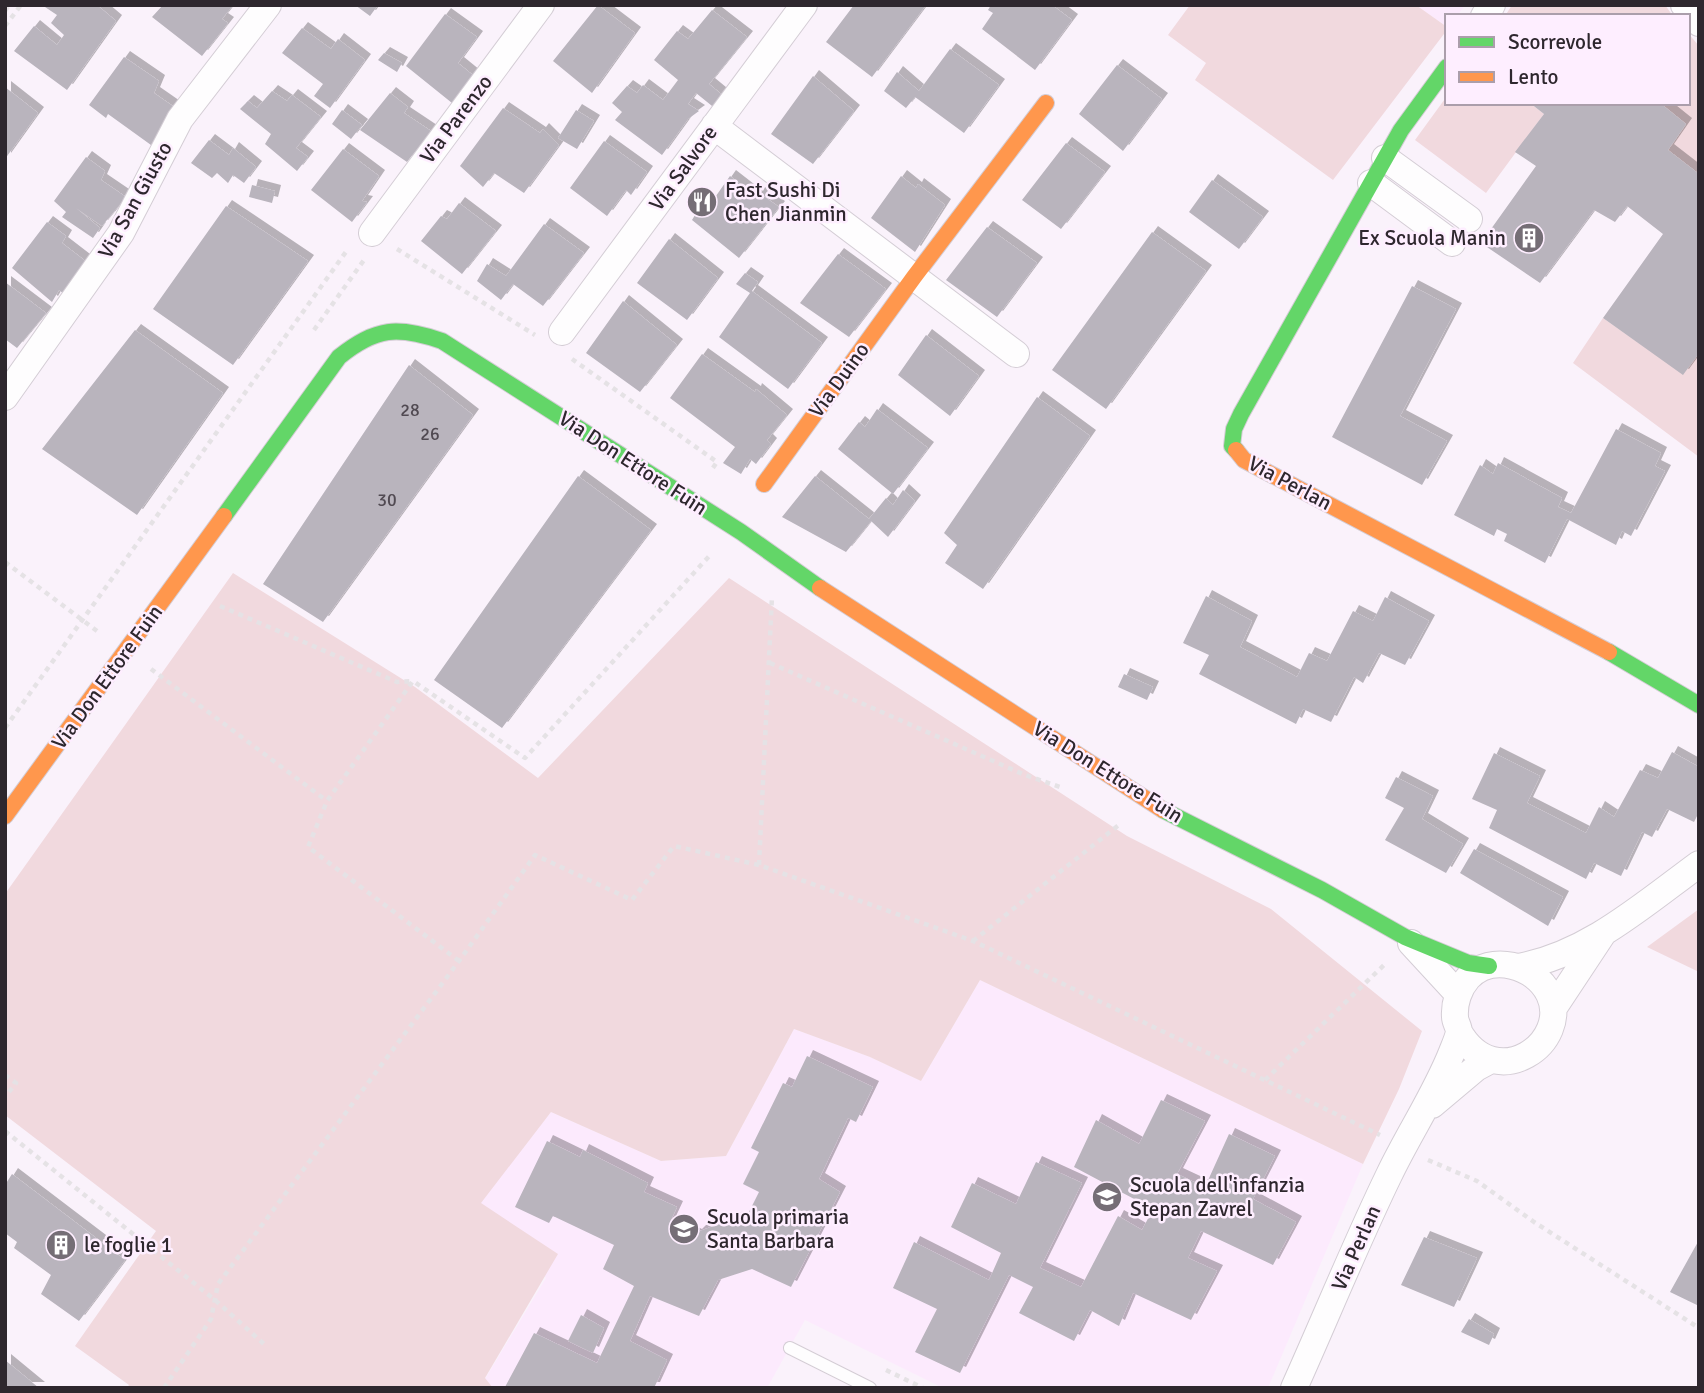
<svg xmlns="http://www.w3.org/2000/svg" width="1704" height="1393" font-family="Signika,sans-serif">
<defs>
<filter id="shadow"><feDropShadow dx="6" dy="-6" stdDeviation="0" flood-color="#0004"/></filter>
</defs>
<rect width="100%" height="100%" fill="#faf2fb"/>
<path fill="#fceafd" d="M 1416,5 L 1465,5 L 1457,16 L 1447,16 L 1447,27 Z
M 980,980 L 1363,1164 L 1268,1388 L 943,1388 L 805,1320 L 767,1388 L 493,1388 L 485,1379 L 546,1278 L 480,1203 L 551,1112 L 661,1161 L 726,1156 L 794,1029 L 870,1057 L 921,1081 Z"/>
<path fill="#f1d9de" d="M 1190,5 L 1416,5 L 1447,27 L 1447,30 L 1333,180 L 1195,80 L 1206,63 L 1168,35 Z
M 1512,5 L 1665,5 L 1673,16 L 1505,16 Z
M 1688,33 L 1699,46 L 1699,174 L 1668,150 L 1686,124 L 1660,103 L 1688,103 Z
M 1447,96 L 1447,103 L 1530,103 L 1544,114 L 1486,193 L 1415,140 Z
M 1603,318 L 1683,374 L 1699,353 L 1699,457 L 1573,363 Z
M 233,573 L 415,687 L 538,778 L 729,578 L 1127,836 L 1271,909 L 1422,1031 L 1399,1089 L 1363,1164 L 980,980 L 921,1081 L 870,1057 L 794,1029 L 726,1156 L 661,1161 L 551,1112 L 481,1203 L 558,1254 L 485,1378 L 493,1388 L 127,1388 L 129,1385 L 75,1346 L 156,1231 L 5,1115 L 5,894 Z
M 1699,909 L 1699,972 L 1647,947 Z"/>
<path fill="#b9b4bd" filter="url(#shadow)" d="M 42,5 L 97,5 L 116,21 L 67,90 L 14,51 L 34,26 L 57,45 L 64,35 L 51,23 L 57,15 Z
M 163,5 L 233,5 L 222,19 L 228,23 L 202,56 L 152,17 Z
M 355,5 L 378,5 L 370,16 Z
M 598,5 L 635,33 L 592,93 L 553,61 Z
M 854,5 L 926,5 L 872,77 L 826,42 Z
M 991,5 L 1052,5 L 1072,20 L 1035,70 L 982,29 L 993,13 L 988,10 Z
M 712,10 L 747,37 L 709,84 L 726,98 L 717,110 L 696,93 L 688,104 L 699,111 L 688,119 L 662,155 L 615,120 L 622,112 L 612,103 L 627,86 L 637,93 L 643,85 L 663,100 L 678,80 L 654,60 L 677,31 L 688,39 Z
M 445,14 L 477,37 L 458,63 L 474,76 L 452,103 L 406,66 Z
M 302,28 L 331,49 L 338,39 L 365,60 L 330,108 L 314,96 L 323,84 L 282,53 Z
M 950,49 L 999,85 L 964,133 L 915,97 L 906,108 L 884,91 L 897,72 L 919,91 Z
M 384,53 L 402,63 L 397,72 L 378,60 Z
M 124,57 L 159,81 L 154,93 L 177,109 L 151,145 L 108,114 L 106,118 L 89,105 Z
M 1117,65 L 1162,99 L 1123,151 L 1079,114 Z
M 813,76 L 854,111 L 813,164 L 771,134 Z
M 5,87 L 38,113 L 5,159 Z
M 272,91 L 287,101 L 292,95 L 321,117 L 296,148 L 308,157 L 297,171 L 265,144 L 271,134 L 240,109 L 248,101 L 257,108 Z
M 390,93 L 408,107 L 404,113 L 431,131 L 407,162 L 360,130 Z
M 1530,103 L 1660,103 L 1686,124 L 1668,150 L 1699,174 L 1699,353 L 1683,375 L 1603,318 L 1663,234 L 1627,206 L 1615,222 L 1594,210 L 1540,283 L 1481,243 L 1536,166 L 1515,152 L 1544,114 Z
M 503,108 L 540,133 L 543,129 L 559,145 L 524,193 L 494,173 L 483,187 L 460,166 Z
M 342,110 L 362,125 L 351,139 L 332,124 Z
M 576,110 L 594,121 L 577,149 L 558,138 Z
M 209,140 L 229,155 L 233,148 L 256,167 L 244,183 L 233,175 L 228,183 L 217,173 L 212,178 L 191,163 Z
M 604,141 L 647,172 L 631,195 L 626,190 L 607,216 L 570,188 Z
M 1066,143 L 1105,172 L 1061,229 L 1022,200 Z
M 343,149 L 379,176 L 362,201 L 367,202 L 352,222 L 311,190 Z
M 86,157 L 105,171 L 101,180 L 126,197 L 102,226 L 76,208 L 100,228 L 93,238 L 62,217 L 66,212 L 54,201 Z
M 730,176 L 757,197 L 759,193 L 779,207 L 739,258 L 692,220 L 706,197 L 711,203 Z
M 901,176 L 916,188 L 918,184 L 945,205 L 915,252 L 871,218 Z
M 1212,180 L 1263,217 L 1239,249 L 1189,212 Z
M 252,185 L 275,191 L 272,203 L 249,197 Z
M 459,203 L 496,231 L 462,274 L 421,241 L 441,216 L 447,219 Z
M 226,206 L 308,261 L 233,365 L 153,309 Z
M 47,222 L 66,236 L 62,243 L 88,263 L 64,294 L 59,290 L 52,302 L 12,268 Z
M 544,224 L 584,253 L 543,306 L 513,284 L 501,300 L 477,281 L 487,264 L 506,276 Z
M 987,227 L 1037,263 L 997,317 L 946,280 Z
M 1152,232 L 1206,271 L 1106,409 L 1052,370 Z
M 669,239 L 718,278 L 687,320 L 637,283 Z
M 838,254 L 886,289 L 849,337 L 800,303 Z
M 745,273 L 758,282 L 752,291 L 822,343 L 788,389 L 719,337 L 750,293 L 736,284 Z
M 5,282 L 46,313 L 17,348 L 5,339 Z
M 1412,286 L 1456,309 L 1400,416 L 1447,441 L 1422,485 L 1332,437 Z
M 623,301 L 677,345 L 640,392 L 586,353 Z
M 135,330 L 223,393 L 137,515 L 42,449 Z
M 926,335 L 979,376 L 950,416 L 898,375 Z
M 702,354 L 755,392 L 756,389 L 787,415 L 767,440 L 771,444 L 756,464 L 750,459 L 741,474 L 723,463 L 735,447 L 670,398 Z
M 409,365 L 473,415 L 323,622 L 263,584 Z
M 1037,397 L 1090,436 L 983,589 L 945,563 L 957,545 L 944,533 Z
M 877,409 L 928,448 L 893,494 L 838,449 L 859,422 L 865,427 Z
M 1616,429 L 1661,453 L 1655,466 L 1665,471 L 1631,536 L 1622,531 L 1616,545 L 1567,519 L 1545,563 L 1504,541 L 1507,534 L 1497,529 L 1494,536 L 1454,515 L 1480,465 L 1493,474 L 1498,463 L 1562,498 L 1558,507 L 1571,513 Z
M 578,476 L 651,530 L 502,728 L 434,680 Z
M 815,476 L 869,519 L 886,498 L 893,505 L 903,490 L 915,501 L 888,537 L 871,521 L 846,552 L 782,517 Z
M 1206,596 L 1252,621 L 1240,647 L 1297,677 L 1309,653 L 1327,661 L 1353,611 L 1373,621 L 1385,597 L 1429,621 L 1405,665 L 1379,653 L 1363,683 L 1354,677 L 1331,722 L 1303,709 L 1296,724 L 1199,674 L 1209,655 L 1183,643 Z
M 1124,674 L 1153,687 L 1147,700 L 1118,687 Z
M 1672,752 L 1699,767 L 1699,812 L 1694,822 L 1667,809 L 1652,837 L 1642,832 L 1621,876 L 1594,863 L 1586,879 L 1489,828 L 1497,810 L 1472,799 L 1494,753 L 1540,776 L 1527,803 L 1586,833 L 1599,807 L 1614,817 L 1640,770 L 1658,778 Z
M 1396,777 L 1433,796 L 1422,819 L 1463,844 L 1446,873 L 1385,840 L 1404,808 L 1385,798 Z
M 1474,849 L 1563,897 L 1548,926 L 1460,873 Z
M 807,1056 L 873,1087 L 856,1122 L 848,1118 L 819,1179 L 840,1192 L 791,1287 L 752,1269 L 718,1280 L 699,1316 L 650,1296 L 630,1341 L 667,1360 L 654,1388 L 505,1387 L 534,1333 L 597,1363 L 634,1286 L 603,1269 L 614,1245 L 553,1216 L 549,1223 L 515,1207 L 547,1141 L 580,1157 L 583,1150 L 648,1183 L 644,1192 L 677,1207 L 670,1222 L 696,1235 L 700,1231 L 738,1217 L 745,1220 L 759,1192 L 743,1184 L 759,1152 L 751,1148 L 783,1083 L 792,1087 Z
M 1161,1100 L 1205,1121 L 1177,1174 L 1205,1187 L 1229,1134 L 1275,1156 L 1253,1199 L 1296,1222 L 1273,1265 L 1201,1231 L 1188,1258 L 1217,1271 L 1191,1320 L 1133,1293 L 1119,1326 L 1090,1310 L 1074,1341 L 1019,1313 L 1033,1287 L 1009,1275 L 960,1373 L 915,1352 L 937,1309 L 893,1288 L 914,1242 L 989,1280 L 1001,1253 L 951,1227 L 972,1183 L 1016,1204 L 1036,1162 L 1082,1183 L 1040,1268 L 1081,1287 L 1118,1216 L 1142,1230 L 1153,1209 L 1074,1167 L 1096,1120 L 1139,1144 Z
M 12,1174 L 125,1260 L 79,1321 L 41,1294 L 51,1275 L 14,1248 L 17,1242 L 5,1233 L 5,1185 Z
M 1424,1237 L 1477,1258 L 1454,1307 L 1401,1285 Z
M 1699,1240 L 1699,1306 L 1670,1292 Z
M 581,1315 L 604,1328 L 593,1353 L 568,1341 Z
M 1469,1319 L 1494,1334 L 1489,1345 L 1461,1332 Z
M 5,1360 L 39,1388 L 5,1388 Z"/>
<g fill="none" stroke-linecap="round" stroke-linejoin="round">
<g stroke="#d4cdd5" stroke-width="14">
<path id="lane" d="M 790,1348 L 870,1388"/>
</g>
<g stroke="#d4cdd5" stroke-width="28">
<path id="street" d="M 1684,5 L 1699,23
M 1484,16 L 1492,5
M 714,126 L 1016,354
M 1385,158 L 1469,219
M 1371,183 L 1452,243
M 372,233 L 541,5
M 562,332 L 804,5
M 5,397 L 121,233 L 180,119 L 268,5
M 1411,943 L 1458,994
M 1518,967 C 1587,955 1643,905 1699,864
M 1553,1009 L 1602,935
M 1432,1105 L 1476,1068 L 1489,1061
M 1294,1388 C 1326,1317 1355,1245 1389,1175 C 1409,1133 1435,1095 1452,1052 C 1454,1047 1458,1038 1459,1032 C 1459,1027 1455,1022 1455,1017 C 1454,1003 1459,988 1468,978 C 1491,953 1535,965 1549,994 C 1572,1042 1496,1096 1459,1032"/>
</g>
<g stroke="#d4cdd5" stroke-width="18">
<path id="fast" d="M 1236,450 L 1232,446 L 1234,429 L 1241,414 L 1401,130 L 1447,67
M 224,516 L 339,357 C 376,327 398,326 442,341 L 741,532 L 820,588
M 1609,652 L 1699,705
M 1163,810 L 1322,890 L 1405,937 L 1468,963 L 1489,966"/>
</g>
<g stroke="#d4cdd5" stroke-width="18">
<path id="slow" d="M 1236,450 L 1244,460 L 1609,652
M 764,484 L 914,277 L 1046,103
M 820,588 L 1163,810
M 5,816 L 224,516"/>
</g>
<path stroke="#e5e2e5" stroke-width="4.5" stroke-dasharray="5 5" stroke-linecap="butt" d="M 5,11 L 9,5
M 5,26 L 21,5
M 397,249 L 535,335
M 314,330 L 364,260
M 572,359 L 717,462 L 710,472
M 5,562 L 97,631
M 220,606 L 397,682 L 412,681
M 770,663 L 1025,775 L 1060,787
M 151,669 L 327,801
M 5,728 L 348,249
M 759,865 L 772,596
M 973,941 L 1120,824
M 459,961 L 308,847 L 327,801 L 413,681 L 525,758 L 712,553
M 5,1075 L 16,1083 L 5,1097
M 1265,1080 L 1385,964
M 5,1131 L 215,1300 L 265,1345
M 1428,1160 L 1477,1181 L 1534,1222 L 1699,1328
M 886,1370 L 923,1388
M 164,1388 L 211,1319 L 218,1284 L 459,961 L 535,855 L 632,900 L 674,846 L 759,865 L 973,941 L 1380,1135"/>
<use href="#lane" stroke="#fefdfe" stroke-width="12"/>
<use href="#street" stroke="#fefdfe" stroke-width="26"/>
<use href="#fast" stroke="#63d668" stroke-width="16"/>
<use href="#slow" stroke="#ff974d" stroke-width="16"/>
</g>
<defs>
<g id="restaurant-disc" transform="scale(1.575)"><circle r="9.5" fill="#756e76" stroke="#feeeff"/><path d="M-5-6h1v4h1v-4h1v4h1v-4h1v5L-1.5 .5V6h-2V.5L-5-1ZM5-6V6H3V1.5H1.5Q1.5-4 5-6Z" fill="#fff"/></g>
<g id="building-disc" transform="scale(1.575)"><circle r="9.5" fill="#756e76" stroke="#feeeff"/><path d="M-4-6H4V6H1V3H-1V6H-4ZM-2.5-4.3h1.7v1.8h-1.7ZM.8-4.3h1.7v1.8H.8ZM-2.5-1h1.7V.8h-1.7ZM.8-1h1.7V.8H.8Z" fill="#fff"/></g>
<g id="school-disc" transform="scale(1.575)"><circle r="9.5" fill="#756e76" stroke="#feeeff"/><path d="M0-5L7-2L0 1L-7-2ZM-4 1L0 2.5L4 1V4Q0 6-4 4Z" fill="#fff"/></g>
</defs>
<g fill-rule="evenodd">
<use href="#restaurant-disc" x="702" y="202"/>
<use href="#building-disc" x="1529" y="238"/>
<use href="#school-disc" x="1107" y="1197"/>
<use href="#school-disc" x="684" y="1229"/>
<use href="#building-disc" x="61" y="1245"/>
</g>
<g text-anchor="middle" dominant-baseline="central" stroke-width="5" stroke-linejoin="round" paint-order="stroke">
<g font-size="18" fill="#514a52">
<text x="410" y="410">28</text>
<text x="430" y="434">26</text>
<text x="387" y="500">30</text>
</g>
<g font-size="21" fill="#2e272e" stroke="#feeeff">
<text transform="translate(456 119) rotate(-53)">Via Parenzo</text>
<text transform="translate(683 168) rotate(-54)">Via Salvore</text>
<text transform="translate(135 200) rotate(-61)">Via San Giusto</text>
<text transform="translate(839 380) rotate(-54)">Via Duino</text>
<text transform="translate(633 463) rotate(33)">Via Don Ettore Fuin</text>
<text transform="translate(1290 483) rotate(28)">Via Perlan</text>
<text transform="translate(107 677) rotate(-54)">Via Don Ettore Fuin</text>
<text transform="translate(1108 772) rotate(32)">Via Don Ettore Fuin</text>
<text transform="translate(1356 1248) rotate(-66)">Via Perlan</text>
</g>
<g font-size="21" fill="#2e272e" stroke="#feeeff" text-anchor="start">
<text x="725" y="190">Fast Sushi Di<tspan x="725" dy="24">Chen Jianmin</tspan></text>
<text x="1506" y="238" text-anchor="end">Ex Scuola Manin</text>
<text x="1130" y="1185">Scuola dell'infanzia<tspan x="1130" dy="24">Stepan Zavrel</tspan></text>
<text x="707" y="1217">Scuola primaria<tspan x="707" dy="24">Santa Barbara</tspan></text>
<text x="84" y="1245">le foglie 1</text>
</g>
</g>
<rect width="1704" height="1393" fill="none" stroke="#2e272e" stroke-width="14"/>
<rect x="1445" y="14" width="245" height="91" fill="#feeeff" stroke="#ab9eab" stroke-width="2"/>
<rect x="1459" y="37" width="35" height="10" fill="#63d668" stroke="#ab9eab" stroke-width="2"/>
<text x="1508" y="49" font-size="21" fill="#2e272e">Scorrevole</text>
<rect x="1459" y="72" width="35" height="10" fill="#ff974d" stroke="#ab9eab" stroke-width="2"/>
<text x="1508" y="84" font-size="21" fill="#2e272e">Lento</text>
</svg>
